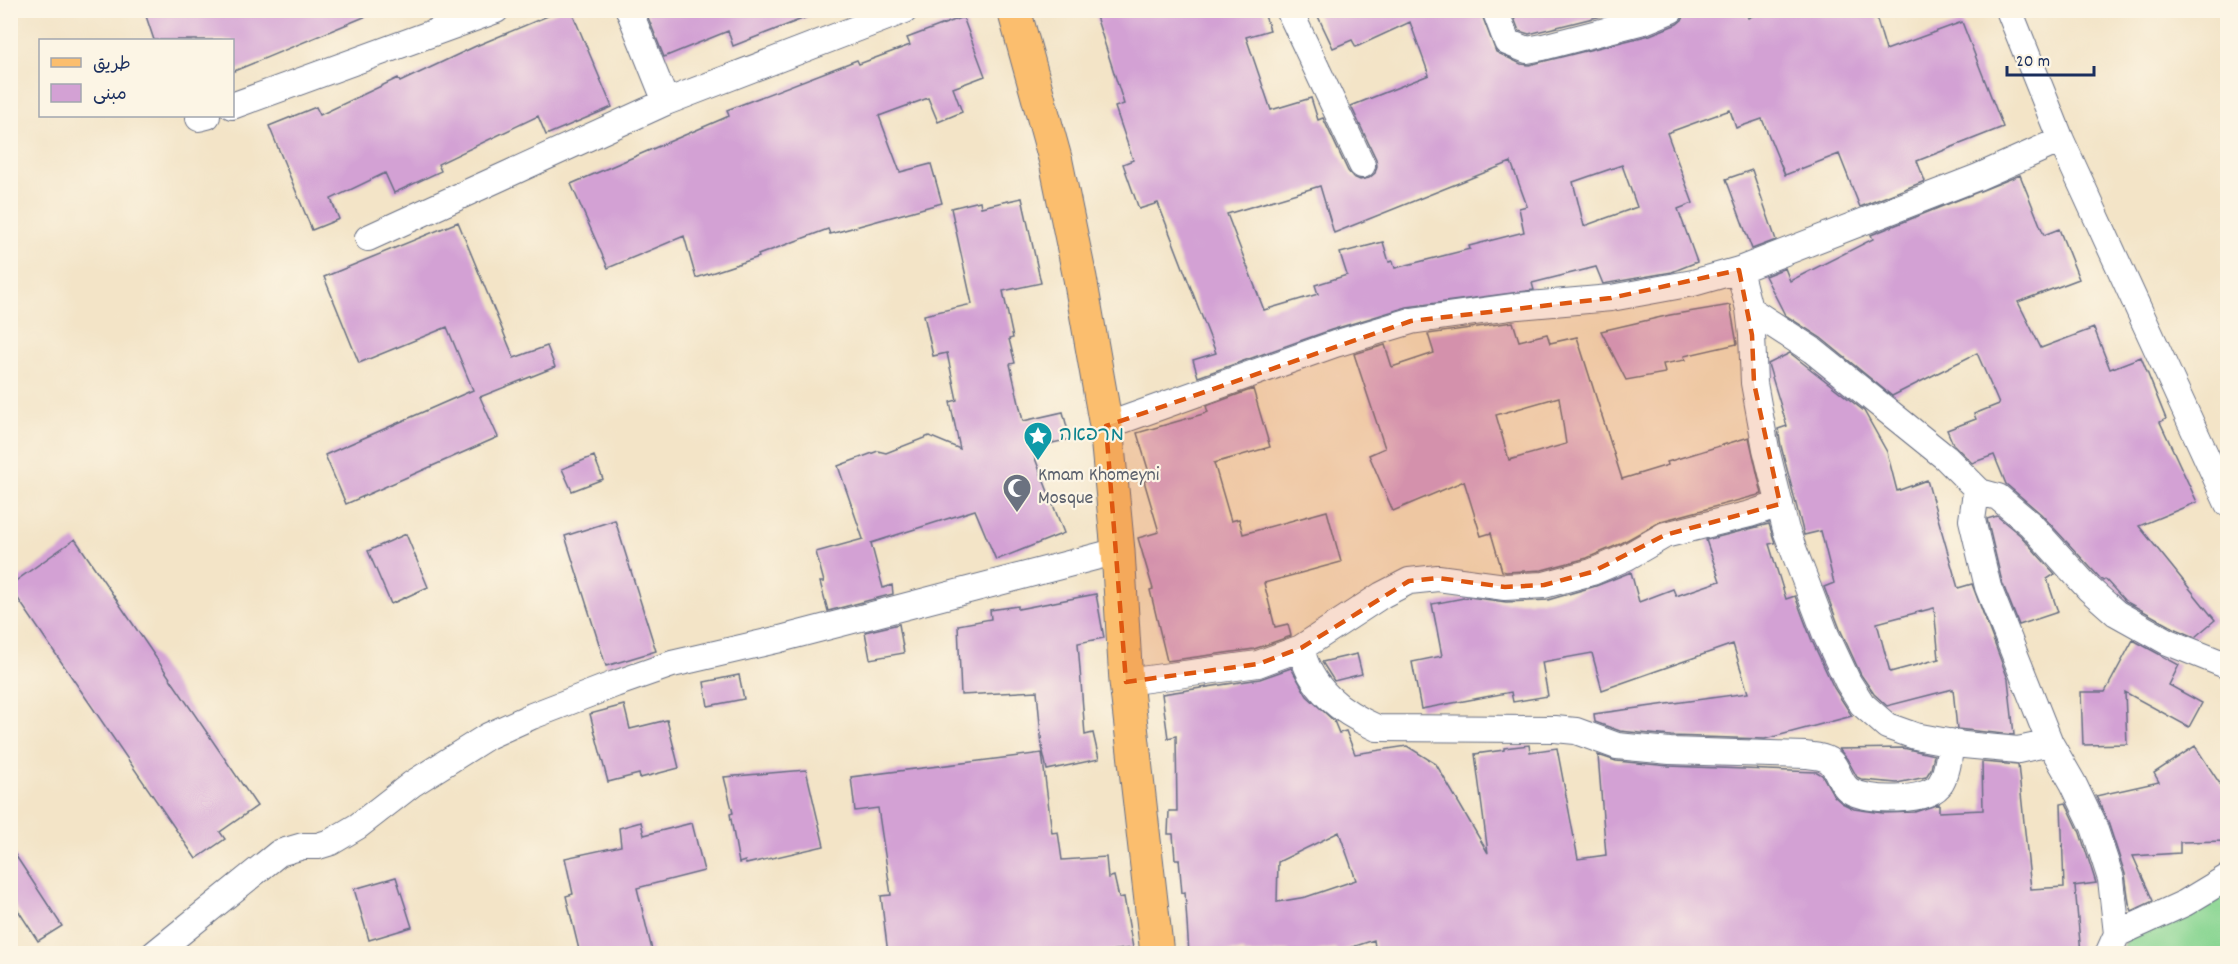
<svg xmlns="http://www.w3.org/2000/svg" width="2238" height="964" font-family="Dekko,'Playpen Sans Arabic','Playpen Sans Hebrew',sans-serif">
<rect width="100%" height="100%" fill="#fcf5e5"/>
<filter id="ink" filterUnits="userSpaceOnUse"><feTurbulence type="fractalNoise" baseFrequency=".0167" numOctaves="2"/><feDisplacementMap in="SourceGraphic" scale="12" xChannelSelector="R" yChannelSelector="G"/><feConvolveMatrix kernelMatrix="1 2 1 2 8 2 1 2 1" color-interpolation-filters="sRGB"/></filter>
<filter id="wash" filterUnits="userSpaceOnUse"><feTurbulence type="fractalNoise" baseFrequency=".008" numOctaves="4" result="noise"/><feDisplacementMap in="SourceGraphic" scale="24" xChannelSelector="R" yChannelSelector="G"/><feGaussianBlur stdDeviation="1.35" result="paint"/><feColorMatrix in="noise" values="0 0 0 0 0 0 0 0 0 0 0 0 0 0 0 0 0 1.4 0 .05"/><feComposite in="paint" operator="in"/></filter>
<g filter="url(#wash)">
<rect width="100%" height="100%" fill="#f3e4c7"/>
<path fill="#8ad693" stroke="#528278" stroke-width="1.5" d="M 2227,892 L 2227,953 L 2123,954 L 2127,933 Z"/>
<g id="blocks">
<path fill="#d3a1d4" fill-rule="evenodd" d="M 144,10 L 381,10 L 232,72 L 232,40 L 154,40 Z
M 562,10 L 571,10 L 612,107 L 546,135 L 538,116 L 438,164 L 441,171 L 394,193 L 385,173 L 331,199 L 339,219 L 312,230 L 269,126 L 316,107 L 320,115 L 398,78 L 400,82 L 476,46 Z
M 645,10 L 819,10 L 820,12 L 733,46 L 728,31 L 664,57 Z
M 1094,10 L 1263,10 L 1270,30 L 1246,37 L 1271,110 L 1311,98 L 1318,120 L 1323,118 L 1348,171 L 1353,177 L 1360,180 L 1369,178 L 1375,173 L 1377,166 L 1376,159 L 1351,106 L 1429,75 L 1410,22 L 1356,47 L 1352,40 L 1333,48 L 1315,10 L 1480,10 L 1496,52 L 1521,64 L 1529,65 L 1650,35 L 1677,24 L 1683,19 L 1686,10 L 1745,10 L 1748,18 L 1765,10 L 1874,10 L 1886,50 L 1962,22 L 2003,127 L 1917,161 L 1925,181 L 1860,207 L 1839,154 L 1785,175 L 1762,119 L 1736,128 L 1730,110 L 1667,133 L 1693,203 L 1678,209 L 1697,262 L 1672,272 L 1603,284 L 1596,267 L 1532,283 L 1534,290 L 1407,307 L 1331,330 L 1198,377 L 1193,360 L 1216,353 L 1158,203 L 1139,209 L 1123,164 L 1133,160 L 1115,107 L 1124,104 ZM 1511,162 L 1527,206 L 1519,208 L 1524,232 L 1469,246 L 1470,249 L 1395,268 L 1393,261 L 1389,262 L 1383,242 L 1340,253 L 1347,275 L 1315,285 L 1318,294 L 1264,310 L 1227,214 L 1320,186 L 1334,233 ZM 1622,165 L 1637,207 L 1584,226 L 1573,182 Z
M 1511,10 L 1625,10 L 1529,34 L 1519,31 Z
M 963,17 L 985,76 L 953,88 L 962,112 L 938,122 L 928,98 L 879,116 L 900,172 L 931,164 L 942,203 L 830,234 L 828,229 L 758,255 L 759,257 L 696,278 L 684,236 L 608,268 L 571,184 L 729,116 L 727,110 L 857,60 L 859,64 L 910,45 L 907,38 Z
M 1752,170 L 1776,240 L 1752,249 L 1726,179 Z
M 2020,175 L 2044,235 L 2059,229 L 2079,279 L 2018,302 L 2041,348 L 2094,328 L 2110,369 L 2141,357 L 2166,419 L 2160,422 L 2197,502 L 2139,526 L 2215,620 L 2195,637 L 2174,628 L 2125,601 L 2105,579 L 2103,581 L 2100,578 L 2041,514 L 2006,484 L 1994,455 L 1972,463 L 1953,444 L 1947,430 L 1976,419 L 1974,414 L 1999,404 L 1977,353 L 1892,396 L 1821,338 L 1785,315 L 1765,276 L 1785,268 L 1790,281 L 1873,239 L 1871,235 Z
M 1022,198 L 1041,283 L 1003,291 L 1013,338 L 1009,339 L 1015,363 L 1010,364 L 1023,421 L 1063,412 L 1070,439 L 1031,448 L 1064,533 L 996,560 L 975,510 L 871,543 L 883,588 L 892,585 L 893,594 L 828,611 L 820,582 L 824,582 L 816,552 L 863,539 L 838,466 L 878,451 L 886,453 L 929,436 L 960,449 L 950,402 L 957,400 L 947,353 L 933,356 L 924,315 L 972,304 L 951,208 L 980,201 L 981,207 Z
M 458,222 L 514,358 L 547,346 L 555,367 L 480,397 L 498,437 L 346,504 L 325,455 L 473,390 L 447,327 L 359,363 L 324,277 Z
M 1730,305 L 1737,344 L 1684,356 L 1685,360 L 1663,364 L 1665,373 L 1626,380 L 1601,331 L 1670,315 Z
M 1513,322 L 1519,341 L 1547,334 L 1550,343 L 1577,337 L 1622,479 L 1668,465 L 1667,462 L 1749,437 L 1762,494 L 1661,521 L 1620,544 L 1587,558 L 1542,570 L 1506,572 L 1502,571 L 1491,533 L 1481,536 L 1464,481 L 1393,511 L 1369,455 L 1385,448 L 1354,354 L 1385,345 L 1392,367 L 1434,353 L 1428,334 ZM 1559,397 L 1566,444 L 1509,460 L 1496,415 Z
M 1790,353 L 1864,411 L 1887,452 L 1897,491 L 1927,480 L 1958,588 L 1972,584 L 2008,679 L 2014,735 L 1957,729 L 1953,689 L 1887,706 L 1874,694 L 1861,675 L 1840,629 L 1824,587 L 1834,583 L 1821,531 L 1804,535 L 1781,446 L 1778,429 L 1787,426 L 1768,364 ZM 1934,608 L 1939,659 L 1890,672 L 1877,623 Z
M 1253,389 L 1270,447 L 1214,463 L 1231,521 L 1239,519 L 1243,534 L 1327,511 L 1341,562 L 1264,583 L 1275,627 L 1288,624 L 1291,636 L 1254,649 L 1167,661 L 1150,590 L 1153,589 L 1138,538 L 1159,532 L 1144,481 L 1151,479 L 1137,433 L 1203,414 L 1208,412 L 1206,406 Z
M 594,456 L 603,479 L 572,491 L 562,469 Z
M 1997,516 L 2020,535 L 2055,574 L 2047,579 L 2058,612 L 2019,625 L 2002,582 L 1987,519 Z
M 615,520 L 656,651 L 606,666 L 565,536 Z
M 1769,524 L 1775,543 L 1769,544 L 1786,599 L 1795,596 L 1812,641 L 1834,688 L 1852,716 L 1765,739 L 1671,736 L 1620,731 L 1595,722 L 1594,714 L 1748,693 L 1733,644 L 1602,690 L 1592,653 L 1542,662 L 1548,696 L 1513,702 L 1511,692 L 1421,709 L 1412,662 L 1442,656 L 1432,604 L 1469,597 L 1506,602 L 1548,600 L 1596,586 L 1631,572 L 1639,602 L 1673,589 L 1676,596 L 1720,581 L 1706,540 Z
M 406,534 L 428,587 L 391,604 L 368,551 Z
M 75,539 L 257,806 L 220,832 L 225,839 L 196,859 L 10,587 L 10,585 Z
M 1096,594 L 1104,638 L 1078,643 L 1085,735 L 1093,733 L 1099,759 L 1047,770 L 1042,747 L 1037,691 L 961,695 L 958,625 L 991,619 L 990,610 L 1018,606 L 1018,609 Z
M 899,624 L 904,653 L 870,659 L 865,632 Z
M 2133,640 L 2179,665 L 2169,685 L 2202,703 L 2189,727 L 2125,692 L 2127,744 L 2083,745 L 2081,692 L 2105,692 Z
M 1357,654 L 1362,674 L 1334,681 L 1322,662 Z
M 1291,668 L 1307,696 L 1334,721 L 1339,733 L 1346,731 L 1355,754 L 1407,746 L 1436,764 L 1488,853 L 1475,754 L 1504,750 L 1504,748 L 1529,745 L 1530,752 L 1557,748 L 1578,859 L 1606,855 L 1598,755 L 1616,761 L 1669,766 L 1817,772 L 1822,775 L 1834,796 L 1842,803 L 1854,809 L 1883,813 L 1915,812 L 1939,804 L 1939,812 L 1983,810 L 1982,762 L 2018,765 L 2031,889 L 2064,887 L 2061,804 L 2066,803 L 2080,833 L 2096,883 L 2073,886 L 2075,886 L 2081,954 L 1376,954 L 1374,940 L 1337,952 L 1335,948 L 1300,954 L 1290,954 L 1289,950 L 1265,954 L 1245,954 L 1244,951 L 1189,954 L 1185,892 L 1182,893 L 1179,859 L 1175,859 L 1173,834 L 1168,834 L 1169,811 L 1177,811 L 1176,736 L 1168,738 L 1162,694 L 1260,679 ZM 1339,832 L 1356,880 L 1306,897 L 1277,902 L 1278,862 Z
M 739,675 L 744,699 L 708,706 L 704,682 Z
M 624,705 L 630,729 L 667,720 L 679,768 L 640,778 L 639,774 L 608,782 L 590,714 Z
M 2195,746 L 2228,796 L 2228,841 L 2180,842 L 2180,853 L 2133,856 L 2153,901 L 2132,911 L 2129,903 L 2125,874 L 2108,822 L 2096,796 L 2159,782 L 2154,773 Z
M 1903,748 L 1934,755 L 1931,769 L 1926,777 L 1897,783 L 1863,780 L 1857,777 L 1847,759 L 1839,749 Z
M 1042,753 L 1052,833 L 1058,832 L 1062,860 L 1106,857 L 1108,878 L 1114,876 L 1119,898 L 1124,897 L 1133,948 L 1086,954 L 888,954 L 881,896 L 891,895 L 878,808 L 855,811 L 851,777 Z
M 806,770 L 824,846 L 746,864 L 745,861 L 739,863 L 730,814 L 733,813 L 724,777 Z
M 641,822 L 644,835 L 692,823 L 704,871 L 637,888 L 653,954 L 580,954 L 566,896 L 573,894 L 565,858 L 621,846 L 619,828 Z
M 10,847 L 62,926 L 38,941 L 10,898 Z
M 396,877 L 412,927 L 369,940 L 354,889 Z"/>
</g>
</g>
<g filter="url(#ink)">
<use href="#blocks" fill-opacity="0" stroke="#676e83" stroke-width="1.5"/>
<g fill="none" stroke-linecap="round" stroke-linejoin="round">
<g stroke="#676e83" stroke-width="28">
<path id="street" d="M 629,10 L 666,102 L 905,10
M 1289,10 L 1362,165
M 1495,10 L 1507,42 L 1527,50 L 1543,47 L 1644,21 L 1671,10
M 2009,10 L 2061,140 L 2228,504
M 232,106 L 496,10
M 199,118 L 207,116
M 368,238 L 666,102
M 1739,270 L 1749,309 L 1752,335 L 1754,383 L 1766,449 L 1786,530 L 1826,635 L 1848,682 L 1862,704 L 1887,726 L 1915,736 L 1964,745 L 2018,750 L 2050,743
M 1749,309 L 1812,350 L 1946,458 L 1980,492 L 1975,499 L 1972,520 L 1988,587 L 2050,743 L 2073,783 L 2094,827 L 2111,879 L 2117,934 L 2108,954
M 1106,426 L 1335,344 L 1411,321 L 1518,306 L 1611,298 L 1693,283 L 1739,270 L 1978,177 L 2061,140
M 1980,492 L 1998,497 L 2030,524 L 2089,589 L 2116,613 L 2168,642 L 2228,666
M 1301,648 L 1382,595 L 1409,581 L 1438,578 L 1505,587 L 1544,585 L 1592,572 L 1627,557 L 1665,535 L 1750,514 L 1780,504
M 1126,682 L 1258,664 L 1301,648 C 1310,689 1341,712 1377,728 L 1555,729 L 1576,731 L 1617,746 L 1670,751 L 1806,755 C 1813,756 1822,756 1828,760 C 1838,766 1839,783 1849,790 C 1867,802 1929,803 1941,783 C 1948,771 1949,755 1951,742
M 2117,934 L 2185,903 L 2228,877
M 154,954 L 279,853 L 303,846 L 318,846 L 331,842 L 358,826 L 412,784 L 488,736 L 532,716 L 615,684 L 672,664 L 780,639 L 1118,551"/>
</g>
<g stroke="#676e83" stroke-width="35">
<path id="primary" d="M 1014,10 L 1056,162 L 1080,278 L 1106,426 L 1118,551 L 1126,682 L 1157,954"/>
</g>
<use href="#street" stroke="#fff" stroke-width="26"/>
<use href="#primary" stroke="#fbbe6e" stroke-width="33"/>
</g>
</g>
<path fill="#de5710" fill-opacity="0.2" stroke="#de5710" stroke-width="4.5" stroke-dasharray="12 8" stroke-linejoin="round" d="M 1739,270 L 1752,335 L 1754,383 L 1780,504 L 1665,535 L 1592,572 L 1544,585 L 1505,587 L 1438,578 L 1409,581 L 1301,648 L 1258,664 L 1126,682 L 1106,426 L 1411,321 L 1611,298 Z"/>
<defs>
<g id="sight-pin" transform="scale(1.5)"><path d="M0 17L-7.5 6A9.5 9.5 0 1 1 7.5 6Z" fill="#0f9aa8" stroke="#fcf5e5"/><path d="M0-6L1.8-2.2L6-1.7L2.9 1.2L3.7 5.4L0 3.3L-3.7 5.4L-2.9 1.2L-6-1.7L-1.8-2.2Z" fill="#fff"/></g>
<g id="mosque-pin" transform="scale(1.5)"><path d="M0 17L-7.5 6A9.5 9.5 0 1 1 7.5 6Z" fill="#6b7280" stroke="#fcf5e5"/><path d="M3.5-4.9A6 6 0 1 0 3.5 4.9A5 5 0 1 1 3.5-4.9Z" fill="#fff"/></g>
</defs>
<g fill-rule="evenodd">
<use href="#sight-pin" x="1038" y="436"/>
<use href="#mosque-pin" x="1017" y="488"/>
</g>
<g text-anchor="middle" dominant-baseline="central" stroke-width="4.5" stroke-linejoin="round" paint-order="stroke">
<g font-size="20" fill="#0d838f" stroke="#fcf5e5" text-anchor="start">
<text x="1059" y="436">מרפאה</text>
</g>
<g font-size="20" fill="#5b616d" stroke="#fcf5e5" text-anchor="start">
<text x="1038" y="476">Kmam Khomeyni<tspan x="1038" dy="23">Mosque</tspan></text>
</g>
</g>
<rect width="2238" height="964" fill="none" stroke="#fcf5e5" stroke-width="36"/>
<rect x="39" y="39" width="195" height="78" fill="#fcf5e5" stroke="#a2a6af" stroke-width="1.5"/>
<rect x="51" y="58" width="30" height="9" fill="#fbbe6e" stroke="#a2a6af" stroke-width="1.5"/>
<text x="93" y="69" font-size="18" fill="#1b2f5e">طريق</text>
<rect x="51" y="84" width="30" height="18" fill="#d3a1d4" stroke="#a2a6af" stroke-width="1.5"/>
<text x="93" y="99" font-size="18" fill="#1b2f5e">مبنى</text>
<path d="M2007 66v9h87v-9" fill="none" stroke="#1b2f5e" stroke-width="3"/>
<text x="2016" y="66" font-size="18" fill="#1b2f5e" stroke="#fcf5e5" stroke-width="4.5" paint-order="stroke">20 m</text>
</svg>
